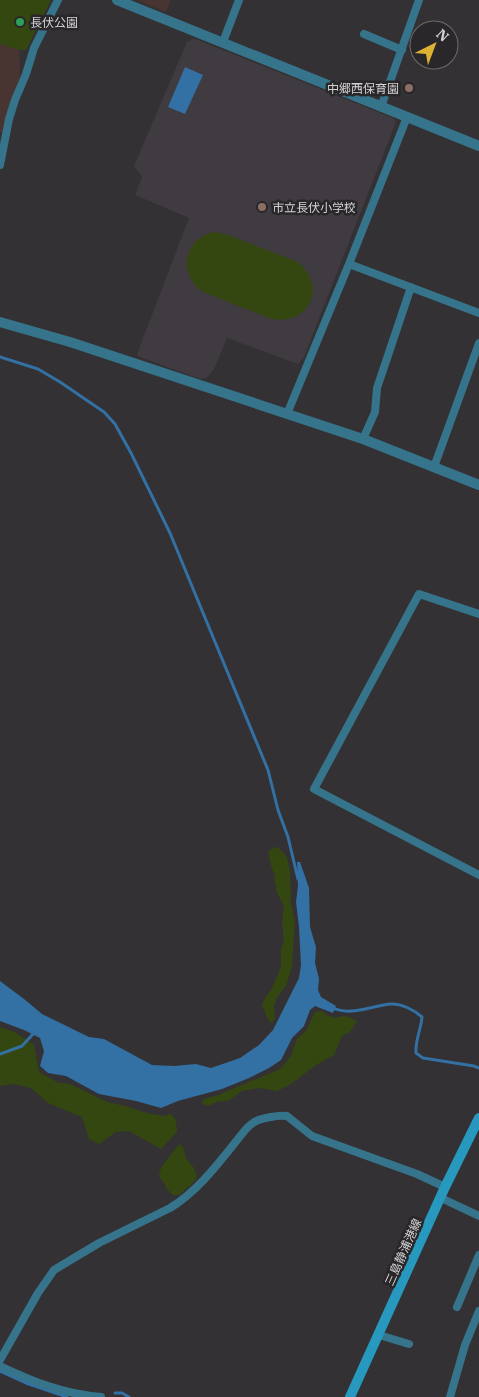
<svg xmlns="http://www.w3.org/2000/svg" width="479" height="1397" font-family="'IBM Plex Serif','Noto Sans JP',serif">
<rect width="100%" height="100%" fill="#333133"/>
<path fill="#483431" d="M 137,0 L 171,0 L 166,12 Z
M 0,44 L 19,50 L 20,79 L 7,112 L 2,132 L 0,132 Z"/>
<path fill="#403a41" d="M 193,39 L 198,40 L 393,118 L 396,122 L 304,357 L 298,364 L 227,338 L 215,367 L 211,373 L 206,378 L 200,379 L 138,356 L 137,354 L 189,218 L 135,195 L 142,177 L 134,166 L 187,42 Z"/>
<path fill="#354710" d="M 0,0 L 51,0 L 26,50 L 19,50 L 0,44 Z
M 213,232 L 225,234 L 296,261 C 328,283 311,326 272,319 L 203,292 C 178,274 182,241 213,232 Z
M 278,847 L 287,857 L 290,871 L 291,904 L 295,921 L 292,966 L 286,986 L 278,996 L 274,1006 L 275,1019 L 272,1023 L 269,1021 L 262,1005 L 266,996 L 271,990 L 281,967 L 281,949 L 284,940 L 282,923 L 284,906 L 277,893 L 274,878 L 275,875 L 272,869 L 268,852 L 273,848 Z
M 322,1011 C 336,1023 337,1014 349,1017 C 352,1018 354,1020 357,1021 L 350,1032 L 342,1036 L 334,1055 L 316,1065 L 291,1084 L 277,1091 L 260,1088 L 242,1091 L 228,1101 L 217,1102 L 208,1106 L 202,1104 L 203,1099 L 218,1095 L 280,1069 L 291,1056 L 297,1039 L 306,1031 L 315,1012 Z
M 0,1027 L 15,1032 L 34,1045 L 39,1072 L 59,1083 L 70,1084 L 107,1102 L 125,1106 L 147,1113 L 163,1116 L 171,1114 L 176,1120 L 177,1132 L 161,1149 L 129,1131 L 116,1132 L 99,1144 L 89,1139 L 82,1117 L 48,1103 L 31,1088 L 14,1084 L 0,1086 Z
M 179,1144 L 183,1147 L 186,1158 L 194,1168 L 197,1177 C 192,1187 187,1186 180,1195 L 173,1195 L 166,1188 L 164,1182 L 161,1180 L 159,1174 L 162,1166 Z"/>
<path fill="#3370a4" d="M 185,67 L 203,75 L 185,114 L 168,107 Z
M 297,862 L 300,862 L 309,888 L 310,927 L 316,947 L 315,963 L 319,979 L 318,990 L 321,997 L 336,1006 L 333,1013 L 315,1006 L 310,1010 L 304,1026 L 292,1038 L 281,1060 L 269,1068 L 249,1078 L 222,1089 L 178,1101 L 161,1108 L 136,1101 L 99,1094 L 66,1076 L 48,1073 L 40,1066 L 44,1051 L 40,1038 L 24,1030 L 0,1021 L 0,981 L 24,999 L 42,1014 L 89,1037 L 104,1039 L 152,1065 L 174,1066 L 196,1064 L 211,1068 L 240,1058 L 259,1045 L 273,1030 L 299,978 L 301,965 L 299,927 L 296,902 L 298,886 Z"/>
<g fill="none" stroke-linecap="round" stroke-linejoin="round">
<path stroke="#3370a4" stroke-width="3" d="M 0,357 L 38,369 L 60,382 L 104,412 L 115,424 L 131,453 L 170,533 L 268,770 L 278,810 L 288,837 L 298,879
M 331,1007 C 350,1017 370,1006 390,1004 C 401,1003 414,1010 422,1017 C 421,1030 415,1040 416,1053 L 423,1058 L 474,1066 L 479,1068
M 0,1054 L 22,1046 L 34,1033
M 0,1371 L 26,1383 L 67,1397
M 115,1393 L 122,1393 L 129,1397"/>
<path stroke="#36748c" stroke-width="8" d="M 364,34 L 402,50
M 223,42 L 239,0
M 381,107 L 419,0
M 0,165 L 9,119 L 15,100 L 26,74 L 34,48 L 58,0
M 349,264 L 479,313
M 287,414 L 349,264 L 407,117
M 363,439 L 375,412 L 377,388 L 411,287
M 434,467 L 479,343
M 479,614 L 419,594 L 314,789 L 479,875
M 441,1198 L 479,1216
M 457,1307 L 479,1255
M 379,1335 L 409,1344
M 0,1360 L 38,1293 L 54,1270 L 99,1243 L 170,1208 C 201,1189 223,1157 246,1129 C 247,1128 252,1123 253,1123 C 259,1118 279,1115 287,1116 L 312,1136 L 417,1174 L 445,1187
M 0,1366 C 34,1382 63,1394 101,1397
M 450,1397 L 465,1345 L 479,1311"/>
<path stroke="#36748c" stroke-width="10" d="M 117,0 L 479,146
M 0,322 L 70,342 L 363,439 L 479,485"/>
<path stroke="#2798be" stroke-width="10" d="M 350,1397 L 445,1187 L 479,1118"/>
</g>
<circle fill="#2e9e5b" stroke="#292729" stroke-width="2" cx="20" cy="22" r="5"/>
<g fill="#8d6e63" stroke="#292729" stroke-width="2">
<circle cx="409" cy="88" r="5"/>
<circle cx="262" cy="207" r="5"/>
</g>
<g text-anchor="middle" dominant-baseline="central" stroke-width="5" stroke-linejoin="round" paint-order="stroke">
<g font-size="12" fill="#d4d3d4" stroke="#292729" text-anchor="start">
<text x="30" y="22">長伏公園</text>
<text x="399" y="88" text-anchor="end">中郷西保育園</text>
<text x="272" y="207">市立長伏小学校</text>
</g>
<g font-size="12" fill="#d4d3d4" stroke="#292729">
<text transform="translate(403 1252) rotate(-66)">三島静浦港線</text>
</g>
</g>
<g transform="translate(434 45) rotate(42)"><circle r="24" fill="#292729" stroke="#6d6c6d"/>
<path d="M0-4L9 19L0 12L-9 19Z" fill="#ddb133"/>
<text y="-8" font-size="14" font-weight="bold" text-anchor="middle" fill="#d4d3d4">N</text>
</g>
</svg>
